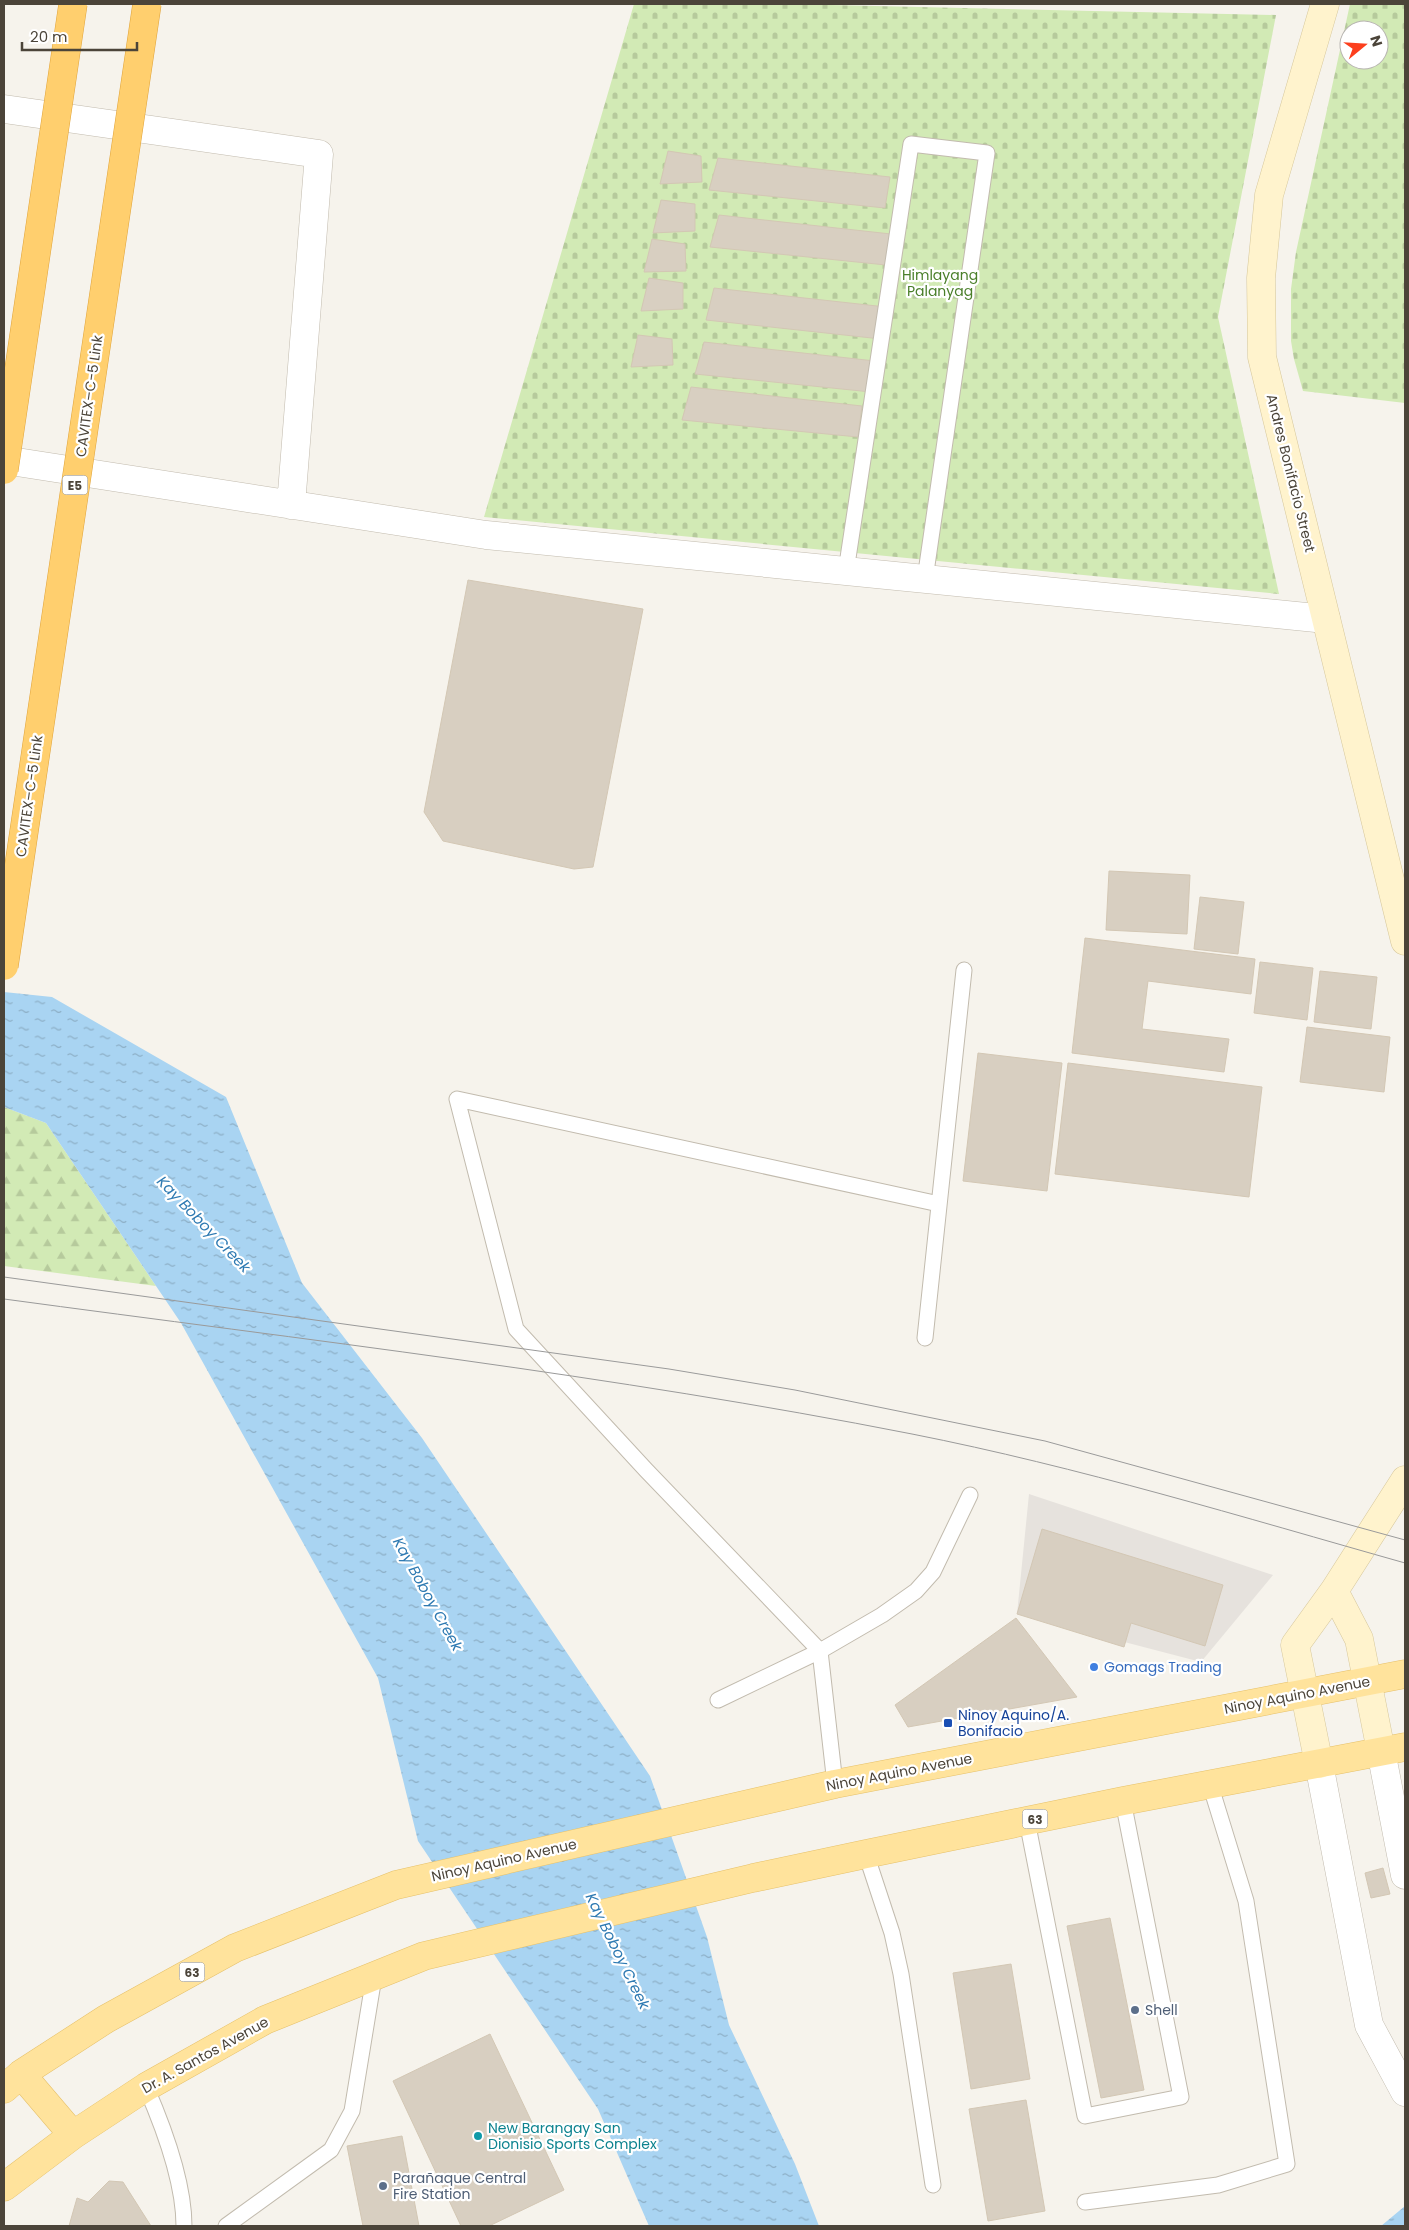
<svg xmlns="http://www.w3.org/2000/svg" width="1409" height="2230" font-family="Poppins,sans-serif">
<defs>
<pattern id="forest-firs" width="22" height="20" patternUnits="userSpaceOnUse" patternTransform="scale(1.25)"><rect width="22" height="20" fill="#d2eab5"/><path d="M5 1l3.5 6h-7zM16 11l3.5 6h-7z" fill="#b6ca9c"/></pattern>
<pattern id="cemetery-stones" width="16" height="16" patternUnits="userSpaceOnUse" patternTransform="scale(1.25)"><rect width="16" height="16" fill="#d2eab5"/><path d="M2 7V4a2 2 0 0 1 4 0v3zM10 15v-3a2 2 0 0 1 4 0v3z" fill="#b6ca9c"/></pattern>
<pattern id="water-ripples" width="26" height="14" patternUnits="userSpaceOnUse" patternTransform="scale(1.25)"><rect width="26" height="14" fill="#a9d4f2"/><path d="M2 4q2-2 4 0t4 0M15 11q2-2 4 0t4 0" fill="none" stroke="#8caec5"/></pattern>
</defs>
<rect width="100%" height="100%" fill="#f6f3ec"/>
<path fill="#e6e2dd" d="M 1029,1494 L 1273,1575 L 1201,1662 L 1017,1614 Z"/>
<path fill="url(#forest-firs)" d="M 4,1107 L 46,1123 L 156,1286 L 4,1266 Z"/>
<path fill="url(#cemetery-stones)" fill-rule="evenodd" d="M 634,4 L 787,4 L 1276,15 L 1218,317 L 1279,594 L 484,517 Z
M 1350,4 L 1405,4 L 1405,403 L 1303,391 L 1294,359 L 1291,341 L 1291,289 L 1296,252 ZM 1349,30 L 1379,30 L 1379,60 L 1349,60 Z"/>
<path fill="url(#water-ripples)" d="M 4,992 L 52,997 L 226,1097 L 302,1283 L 422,1438 L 650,1776 L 707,1937 L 729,2025 L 795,2164 L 819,2226 L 649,2226 L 598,2109 L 418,1841 L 378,1678 L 181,1323 L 46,1123 L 4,1107 Z
M 1405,2206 L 1405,2226 L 1381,2226 Z"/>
<path fill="#d8cfc1" stroke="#d3c7b4" d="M 668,151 L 701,156 L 702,182 L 660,184 Z
M 718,158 L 890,177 L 885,208 L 709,190 Z
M 661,200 L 695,204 L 695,231 L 653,233 Z
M 719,215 L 891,234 L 886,265 L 710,247 Z
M 652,239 L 685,244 L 686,271 L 644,272 Z
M 649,278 L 683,283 L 683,309 L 641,311 Z
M 714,288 L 886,307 L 881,339 L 706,320 Z
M 638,335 L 672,339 L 673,365 L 631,367 Z
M 704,342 L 875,361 L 871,392 L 695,374 Z
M 691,387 L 862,406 L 858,437 L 682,420 Z
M 468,580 L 643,609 L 593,867 L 574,869 L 443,841 L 424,812 Z
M 1109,871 L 1190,875 L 1187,934 L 1106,930 Z
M 1200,897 L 1244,902 L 1238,954 L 1194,949 Z
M 1085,938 L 1255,959 L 1251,994 L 1148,981 L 1142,1029 L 1229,1039 L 1224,1072 L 1072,1053 Z
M 1260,962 L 1313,968 L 1307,1020 L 1254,1013 Z
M 1320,971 L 1377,977 L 1371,1029 L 1314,1022 Z
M 1307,1027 L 1390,1037 L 1384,1092 L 1300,1082 Z
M 978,1053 L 1062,1063 L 1047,1191 L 963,1181 Z
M 1068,1063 L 1262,1087 L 1249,1197 L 1055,1174 Z
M 1042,1529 L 1223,1585 L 1205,1646 L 1131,1623 L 1124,1647 L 1017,1614 Z
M 1016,1618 L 1077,1697 L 908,1727 L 895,1705 Z
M 1383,1868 L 1390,1894 L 1371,1898 L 1365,1873 Z
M 1110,1918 L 1144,2090 L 1101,2098 L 1067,1926 Z
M 1011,1964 L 1030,2079 L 971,2089 L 953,1973 Z
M 490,2034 L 564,2190 L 489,2226 L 461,2226 L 393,2081 Z
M 1026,2100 L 1045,2211 L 988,2221 L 969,2109 Z
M 402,2136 L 419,2226 L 363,2226 L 347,2146 Z
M 109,2181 L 123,2182 L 151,2226 L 69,2226 L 77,2198 L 88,2202 Z"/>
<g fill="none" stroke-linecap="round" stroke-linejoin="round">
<g stroke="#c2bbae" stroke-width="17">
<path id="lane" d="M 846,571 L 911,144 L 987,153 L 925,579
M 925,1338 L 964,970
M 718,1700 L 820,1651 L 882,1615 L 916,1591 L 933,1572 L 970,1495
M 835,1784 L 820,1651 L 646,1470 L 516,1329 L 457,1099 L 939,1204
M 1027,1821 L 1085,2116 L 1181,2097 L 1123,1801
M 866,1854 L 892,1933 L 901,1974 L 933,2185
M 146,2087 C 163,2126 184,2183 184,2226
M 1085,2202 L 1218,2185 L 1287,2164 L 1246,1901 L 1210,1784
M 226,2226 L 331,2150 L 352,2111 L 374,1977"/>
</g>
<g stroke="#c2bbae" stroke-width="29">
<path id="street" d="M 4,109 L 319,154 L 291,505
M 4,460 L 486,535 L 1326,619
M 1381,1751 L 1405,1875
M 1319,1764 L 1369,2025 L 1405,2092"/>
</g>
<g stroke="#d6c79b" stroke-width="29">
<path id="secondary" d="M 1325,4 L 1269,195 L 1261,278 L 1262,357 L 1405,941
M 1334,1591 L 1359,1639 L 1381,1751
M 1319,1764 L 1295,1645 L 1334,1591 L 1405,1480"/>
</g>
<g stroke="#e6c16a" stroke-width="29">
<path id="primary" d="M 21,2074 L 73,2135
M 4,2089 L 21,2074 L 106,2019 L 235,1948 L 396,1885 L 835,1784 L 1405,1674
M 4,2187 L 73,2135 L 146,2087 L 265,2020 L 424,1956 L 753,1878 L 866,1854 L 1123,1801 L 1405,1747"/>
</g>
<use href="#lane" stroke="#fff" stroke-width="15"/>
<use href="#street" stroke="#fff" stroke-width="28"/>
<use href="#secondary" stroke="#fff3cd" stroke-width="28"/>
<use href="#primary" stroke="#ffe39c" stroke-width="28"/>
<path stroke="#9a9a9a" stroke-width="1" d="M 4,1277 L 669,1369 L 795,1390 L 1045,1441 L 1405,1540
M 4,1299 C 307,1340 612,1375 912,1434 C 1079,1467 1242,1517 1405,1563"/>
<g stroke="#e0a43c" stroke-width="29" stroke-linecap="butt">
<path id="highway-bridge" d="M 4,470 L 73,4
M 4,966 L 147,4"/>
</g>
<use href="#highway-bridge" stroke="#ffcf6e" stroke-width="28"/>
</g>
<circle fill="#3f7fe0" stroke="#fff" stroke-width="2" cx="1094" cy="1667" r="5"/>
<rect fill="#1a4fb4" stroke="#fff" stroke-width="2" x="943" y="1718" width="10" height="10" rx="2.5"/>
<g fill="#5c6f8a" stroke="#fff" stroke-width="2">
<circle cx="1135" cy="2010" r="5"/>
<circle cx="383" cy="2186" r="5"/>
</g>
<circle fill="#0f9aa8" stroke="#fff" stroke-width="2" cx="478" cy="2136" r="5"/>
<g text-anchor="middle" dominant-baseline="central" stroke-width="4.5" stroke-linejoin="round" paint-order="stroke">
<g fill="#fff" stroke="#817c74" stroke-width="1">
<rect x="62.5" y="475.5" width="25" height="19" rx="4"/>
<rect x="1022.5" y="1809.5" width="25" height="19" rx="4"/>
<rect x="179.5" y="1962.5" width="25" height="19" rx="4"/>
</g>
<g font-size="12" font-weight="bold" fill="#4b4439">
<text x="75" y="485">E5</text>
<text x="1035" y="1819">63</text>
<text x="192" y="1972">63</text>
</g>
<g font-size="14" fill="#4a7f2a" stroke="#fff">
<text x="940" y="275">Himlayang<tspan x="940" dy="16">Palanyag</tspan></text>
</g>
<g font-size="14" fill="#4b4439" stroke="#fff">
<text transform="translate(89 396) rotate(-82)">CAVITEX–C-5 Link</text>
<text transform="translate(1291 473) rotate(76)">Andres Bonifacio Street</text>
<text transform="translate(29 796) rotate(-82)">CAVITEX–C-5 Link</text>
<text transform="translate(1297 1695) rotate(-11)">Ninoy Aquino Avenue</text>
<text transform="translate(899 1772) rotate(-11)">Ninoy Aquino Avenue</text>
<text transform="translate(504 1860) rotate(-13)">Ninoy Aquino Avenue</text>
<text transform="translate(205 2055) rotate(-29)">Dr. A. Santos Avenue</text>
</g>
<g font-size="14" fill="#366cbe" stroke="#fff" text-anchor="start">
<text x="1104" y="1667">Gomags Trading</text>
</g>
<g font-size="14" fill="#164399" stroke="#fff" text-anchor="start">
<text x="958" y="1715">Ninoy Aquino/A.<tspan x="958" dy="16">Bonifacio</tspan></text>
</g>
<g font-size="14" fill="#4e5e75" stroke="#fff" text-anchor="start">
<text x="1145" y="2010">Shell</text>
<text x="393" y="2178">Parañaque Central<tspan x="393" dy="16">Fire Station</tspan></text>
</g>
<g font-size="14" fill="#0d838f" stroke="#fff" text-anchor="start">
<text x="488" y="2128">New Barangay San<tspan x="488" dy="16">Dionisio Sports Complex</tspan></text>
</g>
<g font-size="15" font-style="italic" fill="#2e7ab2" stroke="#fff">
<text transform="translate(204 1224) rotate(46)">Kay Boboy Creek</text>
<text transform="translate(428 1594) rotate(61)">Kay Boboy Creek</text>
<text transform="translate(618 1951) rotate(64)">Kay Boboy Creek</text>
</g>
</g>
<rect width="1409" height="2230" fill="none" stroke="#4b4439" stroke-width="10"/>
<g transform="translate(1364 45) rotate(72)"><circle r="24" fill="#ffffff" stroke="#b7b4b0"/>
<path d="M0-4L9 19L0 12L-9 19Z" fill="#fc3f1d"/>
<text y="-8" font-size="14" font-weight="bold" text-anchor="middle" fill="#4b4439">N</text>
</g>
<path d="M22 42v8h115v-8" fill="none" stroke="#4b4439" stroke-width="2.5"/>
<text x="30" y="42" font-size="15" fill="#4b4439" stroke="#ffffff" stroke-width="4" paint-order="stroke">20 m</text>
</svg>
